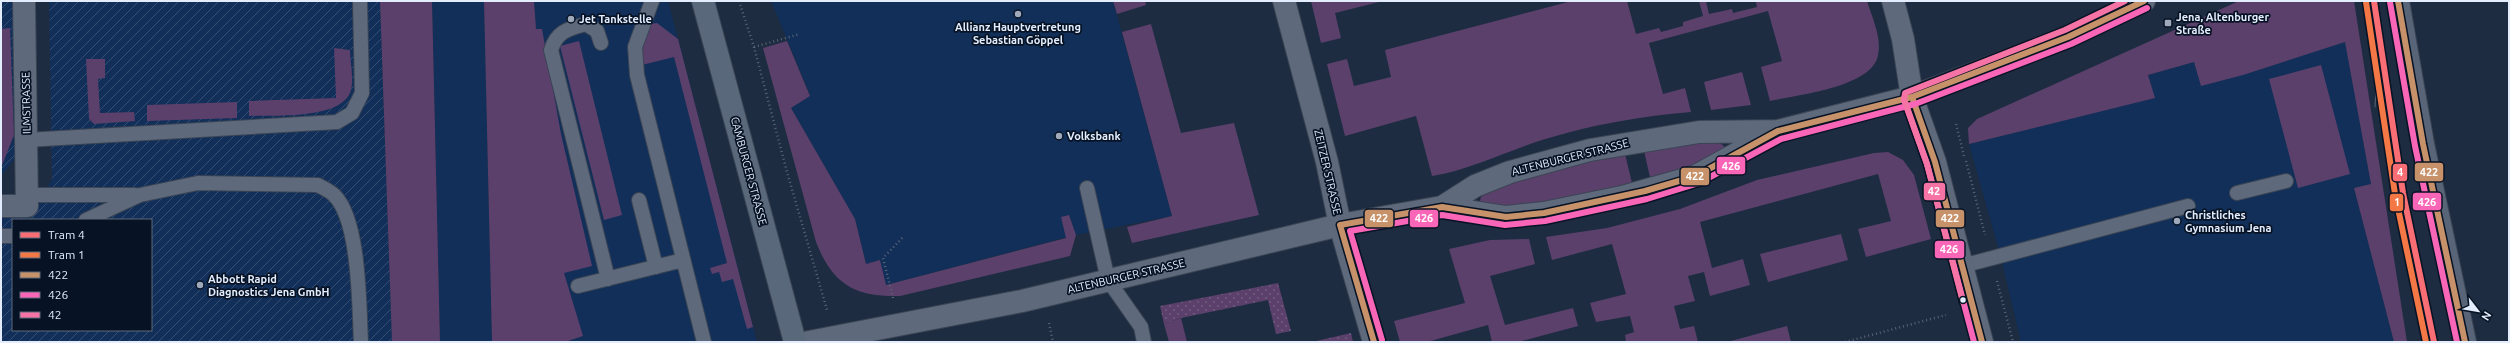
<svg xmlns="http://www.w3.org/2000/svg" width="2510" height="343" font-family="Ubuntu,sans-serif">
<defs>
<pattern id="industrial-furrows" width="10" height="10" patternUnits="userSpaceOnUse"><rect width="10" height="10" fill="#112f58"/><path d="M-1 1l2-2M0 10L10 0M9 11l2-2" fill="none" stroke="#344d71"/></pattern>
<pattern id="park-dots" width="8" height="8" patternUnits="userSpaceOnUse"><rect width="8" height="8" fill="#5b406b"/><path d="M2 2h.1M6 6h.1" fill="none" stroke="#725c81" stroke-width="1.8" stroke-linecap="round"/></pattern>
</defs>
<rect width="100%" height="100%" fill="#1d2c41"/>
<path fill="#112f58" d="M 432,1 L 484,1 L 492,342 L 440,342 Z
M 534,1 L 668,1 L 757,342 L 535,342 L 536,30 Z
M 771,1 L 1113,1 L 1172,216 L 1075,235 L 886,285 L 866,264 L 855,219 L 791,108 L 810,95 Z
M 2345,41 L 2371,184 L 2354,188 L 2394,342 L 2021,342 L 2000,254 L 1969,144 L 2154,98 L 2148,75 L 2194,62 L 2201,85 Z"/>
<path fill="url(#industrial-furrows)" fill-rule="evenodd" d="M 1,1 L 16,1 L 19,148 L 13,161 L 1,176 Z
M 49,1 L 380,1 L 392,342 L 1,342 L 1,218 L 17,215 L 47,189 L 52,178 ZM 13,220 L 151,220 L 151,330 L 13,330 Z"/>
<path fill="#5b406b" d="M 380,1 L 432,1 L 440,342 L 392,342 Z
M 484,1 L 534,1 L 536,29 L 542,29 L 561,134 L 592,266 L 564,273 L 583,336 L 565,342 L 492,342 Z
M 1113,1 L 1145,1 L 1146,5 L 1117,14 Z
M 1311,1 L 1383,1 L 1335,13 L 1341,38 L 1321,43 Z
M 1572,1 L 1627,1 L 1636,34 L 1659,28 L 1661,32 L 1683,26 L 1683,22 L 1703,16 L 1699,1 L 1706,1 L 1709,14 L 1732,9 L 1733,13 L 1757,7 L 1756,2 L 1760,1 L 1867,1 C 1872,17 1882,38 1878,55 C 1873,87 1797,95 1770,101 L 1761,67 L 1782,61 L 1768,11 L 1649,43 L 1663,94 L 1685,88 L 1691,112 C 1640,116 1591,125 1542,140 C 1505,152 1470,170 1432,176 L 1416,116 L 1345,136 L 1327,64 L 1347,59 L 1354,86 L 1391,77 L 1385,50 Z
M 2239,1 L 2354,1 L 2407,342 L 2394,342 L 2354,188 L 2371,184 L 2345,42 L 2243,75 L 2201,86 L 2194,62 L 2148,75 L 2155,98 L 1969,144 L 1968,128 L 1977,119 Z
M 657,23 L 678,39 L 753,327 L 747,329 L 733,279 L 722,282 L 719,272 L 712,274 L 710,268 L 727,263 L 674,57 L 642,65 C 642,50 644,38 650,24 Z
M 1151,24 L 1181,133 L 1234,123 L 1259,215 L 1132,243 L 1127,227 L 1172,216 L 1122,32 Z
M 10,28 L 14,135 L 1,168 L 1,29 Z
M 579,41 L 622,215 L 604,220 L 560,46 Z
M 787,41 L 810,96 L 791,108 L 855,219 L 866,264 L 880,260 L 886,285 L 1066,238 L 1061,217 L 1069,215 L 1076,235 L 1070,256 L 900,296 C 855,297 833,285 816,242 L 763,48 Z
M 334,48 L 350,50 C 350,62 354,78 351,90 C 343,120 274,115 249,116 L 249,101 L 336,98 Z
M 86,59 L 105,59 L 105,78 L 98,79 L 100,113 L 134,112 L 135,121 L 94,124 L 89,119 Z
M 2321,65 L 2350,174 L 2298,188 L 2269,79 Z
M 1742,72 L 1751,105 L 1711,110 L 1704,82 Z
M 237,102 L 237,118 L 147,121 L 147,105 Z
M 1716,142 L 1723,145 L 1725,149 L 1714,159 L 1651,182 L 1643,146 Z
M 1624,150 L 1633,187 L 1515,207 L 1483,204 L 1480,201 L 1481,197 C 1514,171 1582,161 1624,150 Z
M 1888,152 L 1903,160 L 1914,175 L 1931,239 L 1866,257 L 1858,229 L 1891,221 L 1878,174 L 1700,222 L 1712,268 L 1743,259 L 1750,285 L 1710,296 L 1704,272 L 1688,276 L 1695,301 L 1674,306 L 1680,329 L 1694,326 L 1698,342 L 1626,342 L 1625,335 L 1634,332 L 1630,316 L 1596,322 L 1590,303 L 1626,294 L 1612,244 L 1552,260 L 1546,237 L 1607,228 L 1680,209 L 1757,180 L 1874,153 Z
M 1841,234 L 1848,260 L 1768,282 L 1760,254 Z
M 1529,239 L 1535,264 L 1490,276 L 1505,325 L 1573,308 L 1578,326 L 1518,342 L 1492,342 L 1488,325 L 1427,342 L 1400,342 L 1394,321 L 1465,303 L 1449,249 L 1490,240 Z
M 1181,318 L 1187,342 L 1169,342 L 1164,324 Z
M 1787,326 L 1791,342 L 1727,342 Z"/>
<path fill="url(#park-dots)" d="M 1278,283 L 1291,331 L 1276,334 L 1268,300 L 1181,318 L 1164,324 L 1160,306 Z
M 1351,333 L 1353,342 L 1312,342 Z"/>
<g fill="none" stroke-linecap="round" stroke-linejoin="round">
<g stroke="#3b4555" stroke-width="16">
<path id="lane" d="M 652,1 L 635,47 L 637,75 L 704,342
M 601,43 L 597,31 L 586,24 C 568,29 557,31 551,50 L 608,279
M 26,140 L 337,122 L 352,113 L 362,93 L 360,1
M 1087,188 L 1108,280 L 1141,327 L 1144,342
M 2237,193 L 2286,181
M 27,195 L 135,195
M 639,200 L 656,267
M 86,220 L 140,195 L 198,183 L 318,185 C 323,188 330,191 334,195 C 360,220 359,307 361,342
M 1,236 L 13,236
M 1962,266 L 2188,206
M 578,286 L 683,260"/>
</g>
<g stroke="#3b4555" stroke-width="24">
<path id="street" d="M 1284,1 L 1327,162 L 1340,225 L 1374,342
M 1893,1 L 1903,39 L 1912,97 L 1935,162 L 1982,342
M 1,206 L 27,206 L 24,1
M 1442,207 L 1475,186 L 1510,172 L 1590,150 L 1699,132 L 1778,131 L 1912,97 L 2068,37 L 2144,1
M 809,342 L 1022,301 L 1340,225 L 1442,207 L 1506,217 L 1544,213 L 1622,197 L 1696,176 L 1778,131"/>
</g>
<g stroke="#3b4555" stroke-width="24">
<path id="secondary" d="M 2398,1 L 2423,144 L 2465,342"/>
</g>
<g stroke="#3b4555" stroke-width="24">
<path id="primary" d="M 703,1 L 795,342"/>
</g>
<path stroke="#596575" stroke-width="2.5" stroke-dasharray="1 3" stroke-linecap="butt" d="M 739,1 L 754,47 L 787,172 L 827,310
M 754,47 L 800,34
M 1956,124 L 1964,156
M 1966,161 L 1985,235
M 1997,281 L 2013,342
M 893,298 L 883,258 L 904,236
M 1049,323 L 1053,342
M 1845,342 L 1946,315"/>
<use href="#lane" stroke="#5e6a7b" stroke-width="14"/>
<use href="#street" stroke="#5e6a7b" stroke-width="22"/>
<use href="#secondary" stroke="#586477" stroke-width="22"/>
<use href="#primary" stroke="#5a687b" stroke-width="22"/>
<path stroke="#596677" stroke-width="1" d="M 2375,107 L 2378,55 L 2375,11"/>
<g stroke="#071324" stroke-width="9">
<path id="bus-1" d="M 2398,1 L 2423,144 L 2465,342
M 1912,97 L 1935,162 L 1982,342
M 1374,342 L 1340,225 L 1442,207 L 1506,217 L 1544,213 L 1645,191 L 1696,176 L 1778,131 L 1912,97 L 2068,37 L 2144,1"/>
</g>
<g stroke="#071324" stroke-width="9">
<path id="bus-2" d="M 2390,2 L 2415,146 L 2457,342
M 1904,100 L 1927,164 L 1974,342
M 1382,340 L 1350,231 L 1442,215 L 1505,225 L 1545,221 L 1647,199 L 1699,183 L 1781,139 L 1915,104 L 2071,44 L 2147,8"/>
</g>
<g stroke="#071324" stroke-width="9">
<path id="bus-3" d="M 1963,302 L 1927,164 L 1904,99 L 1905,93 L 2065,30 L 2125,1"/>
</g>
<use href="#bus-1" stroke="#c7916a" stroke-width="6"/>
<use href="#bus-2" stroke="#fa66b7" stroke-width="6"/>
<use href="#bus-3" stroke="#f674a5" stroke-width="6"/>
<g stroke="#071324" stroke-width="9">
<path id="tram-1" d="M 2374,1 L 2403,193 L 2434,342"/>
</g>
<g stroke="#071324" stroke-width="9">
<path id="tram-2" d="M 2366,2 L 2395,194 L 2426,342"/>
</g>
<use href="#tram-1" stroke="#f96d75" stroke-width="6"/>
<use href="#tram-2" stroke="#f47845" stroke-width="6"/>
</g>
<g fill="#9ea9bb" stroke="#071324" stroke-width="1.5">
<circle cx="1018" cy="14" r="4"/>
<circle cx="571" cy="19" r="4"/>
<rect x="2164" y="19" width="8" height="8" rx="2"/>
<circle cx="1059" cy="136" r="4"/>
<circle cx="2177" cy="221" r="4"/>
<circle cx="200" cy="285" r="4"/>
</g>
<circle fill="#e3edfd" stroke="#071324" stroke-width="1.5" cx="1963" cy="300" r="3.5"/>
<g text-anchor="middle" dominant-baseline="central" stroke-width="3.5" stroke-linejoin="round" paint-order="stroke">
<g font-size="11" font-weight="bold" fill="#e3edfd" stroke="#071324" text-anchor="start">
<text x="2176" y="17">Jena, Altenburger<tspan x="2176" dy="13">Straße</tspan></text>
<text x="579" y="19">Jet Tankstelle</text>
<text x="1018" y="27" text-anchor="middle">Allianz Hauptvertretung<tspan x="1018" dy="13">Sebastian Göppel</tspan></text>
<text x="1067" y="136">Volksbank</text>
<text x="2185" y="215">Christliches<tspan x="2185" dy="13">Gymnasium Jena</tspan></text>
<text x="208" y="279">Abbott Rapid<tspan x="208" dy="13">Diagnostics Jena GmbH</tspan></text>
</g>
<g font-size="11" fill="#e3edfd" stroke="#071324">
<text transform="translate(26 103) rotate(-91)">ILMSTRASSE</text>
<text transform="translate(1570 157) rotate(-14)">ALTENBURGER STRASSE</text>
<text transform="translate(749 171) rotate(75)">CAMBURGER STRASSE</text>
<text transform="translate(1328 172) rotate(77)">ZEITZER STRASSE</text>
<text transform="translate(1126 276) rotate(-13)">ALTENBURGER STRASSE</text>
</g>
</g>
<g stroke="#071324" stroke-width="1.5">
<rect x="1716" y="156" width="30" height="19" rx="4" fill="#fa66b7"/>
<rect x="2414" y="162" width="30" height="20" rx="4" fill="#c7916a"/>
<rect x="2392" y="163" width="16" height="19" rx="4" fill="#f96d75"/>
<rect x="1680" y="167" width="30" height="19" rx="4" fill="#c7916a"/>
<rect x="1923" y="182" width="23" height="19" rx="4" fill="#f674a5"/>
<rect x="2412" y="192" width="30" height="19" rx="4" fill="#fa66b7"/>
<rect x="2389" y="193" width="15" height="19" rx="4" fill="#f47845"/>
<rect x="1409" y="209" width="30" height="19" rx="4" fill="#fa66b7"/>
<rect x="1364" y="209" width="30" height="19" rx="4" fill="#c7916a"/>
<rect x="1935" y="209" width="30" height="19" rx="4" fill="#c7916a"/>
<rect x="1934" y="240" width="31" height="19" rx="4" fill="#fa66b7"/>
</g>
<g font-size="11" text-anchor="middle" font-weight="bold" fill="#fff">
<text x="1731" y="170">426</text>
<text x="2429" y="176">422</text>
<text x="2400" y="176">4</text>
<text x="1695" y="180">422</text>
<text x="1934" y="195">42</text>
<text x="2427" y="206">426</text>
<text x="2397" y="206">1</text>
<text x="1424" y="222">426</text>
<text x="1379" y="222">422</text>
<text x="1950" y="222">422</text>
<text x="1949" y="253">426</text>
</g>
<rect width="2510" height="343" fill="none" stroke="#e3edfd" stroke-width="4"/>
<rect x="12" y="219" width="140" height="112" fill="#071324" stroke="#5f6a7b"/>
<rect x="20" y="232" width="20" height="6" fill="#f96d75" stroke="#5f6a7b"/>
<text x="48" y="239" font-size="12" fill="#e3edfd">Tram 4</text>
<rect x="20" y="252" width="20" height="6" fill="#f47845" stroke="#5f6a7b"/>
<text x="48" y="259" font-size="12" fill="#e3edfd">Tram 1</text>
<rect x="20" y="272" width="20" height="6" fill="#c7916a" stroke="#5f6a7b"/>
<text x="48" y="279" font-size="12" fill="#e3edfd">422</text>
<rect x="20" y="292" width="20" height="6" fill="#fa66b7" stroke="#5f6a7b"/>
<text x="48" y="299" font-size="12" fill="#e3edfd">426</text>
<rect x="20" y="312" width="20" height="6" fill="#f674a5" stroke="#5f6a7b"/>
<text x="48" y="319" font-size="12" fill="#e3edfd">42</text>
<g transform="translate(2478 311) rotate(121)" stroke="#071324" stroke-width="3" paint-order="stroke">
<path d="M0-3L7 15L0 10L-7 15Z" fill="#e3edfd"/>
<text y="-6" font-size="11" font-weight="bold" text-anchor="middle" fill="#e3edfd">N</text>
</g>
</svg>
